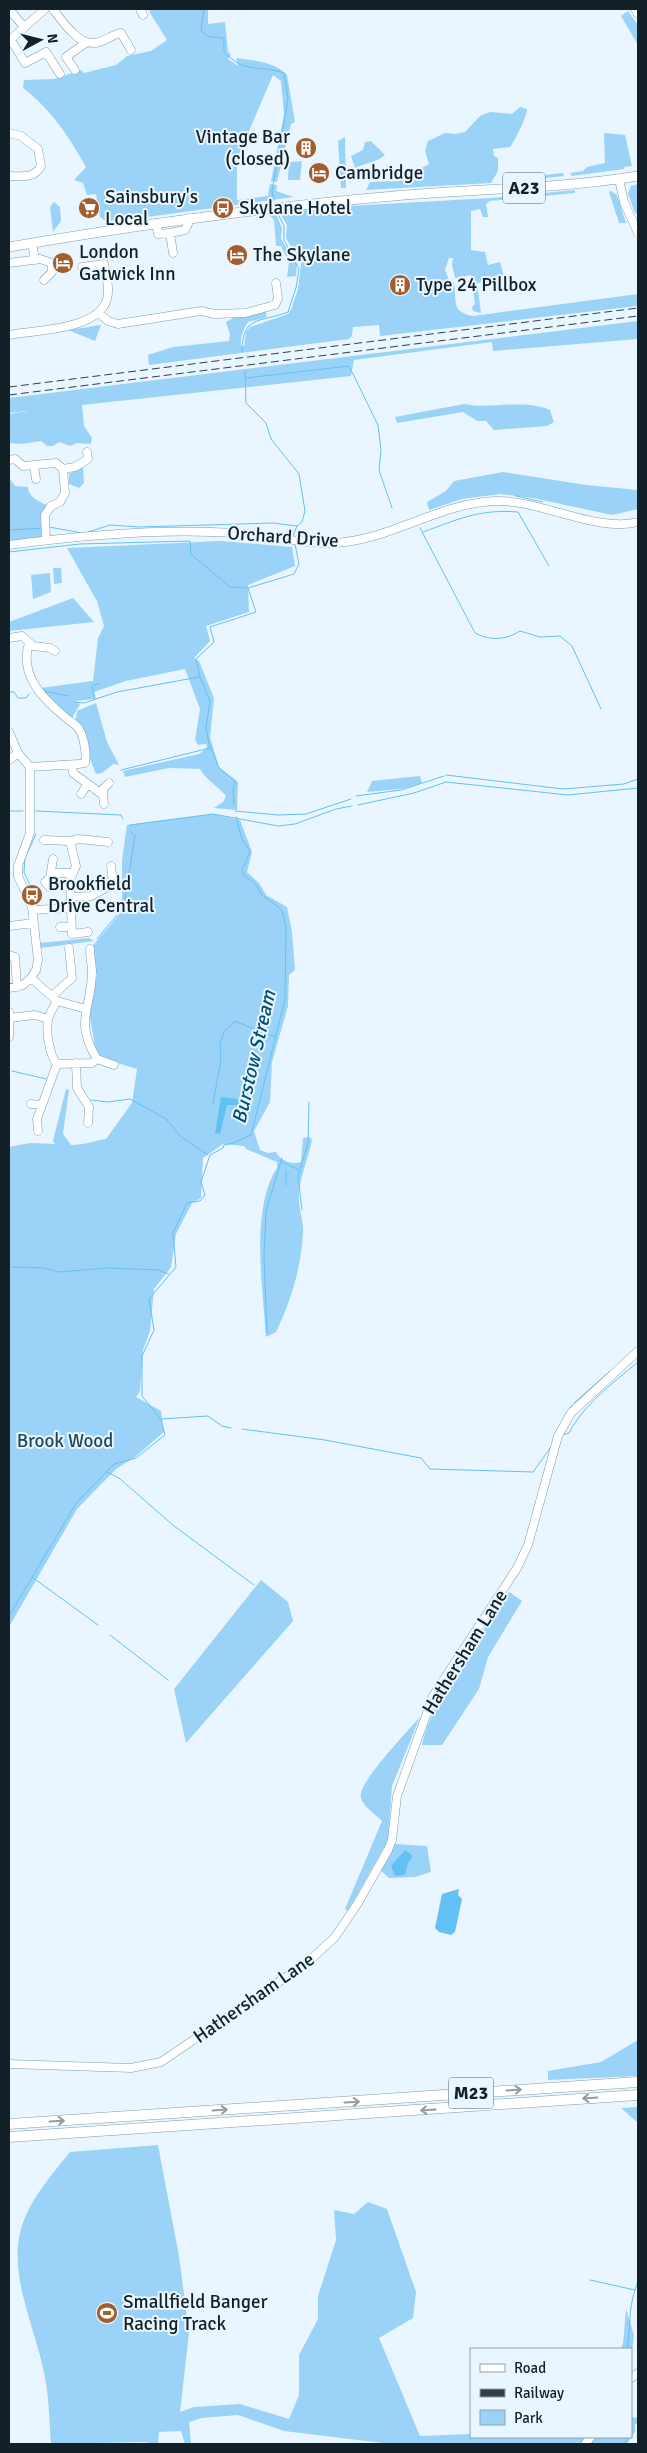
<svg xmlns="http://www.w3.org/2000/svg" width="647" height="2453" font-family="Signika,sans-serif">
<rect width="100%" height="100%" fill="#e9f6ff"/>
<path fill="#9ad3f7" d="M 149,9 L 208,9 L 208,24 L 225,22 L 228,51 L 231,55 L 228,59 L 238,66 L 236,58 C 252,60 276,62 287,75 L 295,122 L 291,124 L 277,182 L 271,181 L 284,115 L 281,81 L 273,75 L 237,159 L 237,200 L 268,196 L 270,184 L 277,185 L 276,191 L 294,197 L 117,221 L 104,220 L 100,217 L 96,194 L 87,195 L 83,183 L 74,180 L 86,167 C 70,138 50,108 23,88 L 24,80 L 54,79 L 81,70 L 84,73 L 116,65 L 127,56 L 151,51 L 167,40 L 150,13 Z
M 628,11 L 638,25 L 638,45 L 621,16 Z
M 520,107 L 527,109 C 527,116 515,141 510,147 L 493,149 L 494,156 L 498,158 L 498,171 L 491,183 L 366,190 L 370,182 L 400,181 L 405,170 L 411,167 L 417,171 L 429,164 L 425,151 L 428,141 L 445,133 L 455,134 L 465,132 L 480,116 L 490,112 L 512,114 Z
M 604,133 L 625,135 L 632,166 L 624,167 L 624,169 L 572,176 L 570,173 L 583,171 L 587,167 L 605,163 Z
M 345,137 L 346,188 L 341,188 L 338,141 Z
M 371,141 L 385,155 C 378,162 365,163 355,168 L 351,156 L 363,150 L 365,142 Z
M 302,161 L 300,180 L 288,180 L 289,162 Z
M 563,173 L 564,176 L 527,180 L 525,177 Z
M 638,184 L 638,214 L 635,213 L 628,194 L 631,186 Z
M 575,190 L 575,193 L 490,201 L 486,204 L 488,217 L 483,217 L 480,209 L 471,211 L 471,250 L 485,252 L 488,265 L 500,262 L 505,280 L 477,283 L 481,313 L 473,311 L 472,307 L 475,304 L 471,275 L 455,278 L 452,265 L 453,258 L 449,258 L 445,270 L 449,280 L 454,283 C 457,302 451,312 473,316 L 638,294 L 638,306 L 380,336 L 379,325 L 353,327 L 352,336 L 349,339 L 149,365 L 148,355 L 173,347 L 229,341 L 230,334 L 226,322 L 238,315 L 265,309 L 267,317 L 248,322 C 243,330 240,337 241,346 L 244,346 L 246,332 L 250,327 L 288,314 L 291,310 L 298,289 L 301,264 L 286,238 L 287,225 L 278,210 L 491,198 Z
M 611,191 L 617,195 L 626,223 L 619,223 L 609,192 Z
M 54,202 L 60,207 L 61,221 L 53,232 L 50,207 Z
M 275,211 L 282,228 L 281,239 L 297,264 L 296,276 L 287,277 L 289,262 L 281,246 L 276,246 L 274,220 L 268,214 L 247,217 Z
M 638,321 L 638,339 L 493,351 L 492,342 L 354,360 L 351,376 L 82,405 L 84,426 L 92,438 L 91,444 L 77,443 L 70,446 L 59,442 L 53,446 L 47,446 L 41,441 L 22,444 L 9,443 L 9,414 L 29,411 L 9,413 L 9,398 Z
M 101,325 L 95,341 L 68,330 Z
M 464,404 C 492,410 523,398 550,410 L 554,422 L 547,426 L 494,430 L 486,421 L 477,421 L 463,412 L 397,423 L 395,417 Z
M 83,467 L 84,483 L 79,488 L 69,484 L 69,474 Z
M 503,472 L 586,485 L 638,490 L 638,509 L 612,515 L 533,498 L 500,494 L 462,499 L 429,510 L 427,502 L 446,491 L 454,481 Z
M 9,477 L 15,486 L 28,487 C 29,500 41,500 50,508 L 45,515 L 46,540 L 9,545 Z
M 221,541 L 292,547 L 295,566 L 248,585 L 249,612 L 206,626 L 210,641 L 194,658 L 199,661 L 214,698 L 210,737 L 219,767 L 238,782 L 237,810 L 214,808 L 223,802 L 226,796 C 219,787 204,778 200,769 L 169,768 L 125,777 L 123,771 L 199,754 L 207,748 L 206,744 L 198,745 L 195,740 L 200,709 L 185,669 L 126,681 L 94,692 L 95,699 L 75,701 L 80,704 L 71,720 L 40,688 L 93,681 L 98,638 L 104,626 L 97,601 L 67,548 Z
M 53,568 L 61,568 L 62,583 L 54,584 Z
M 50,573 L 51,592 L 33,599 L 31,575 Z
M 73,598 L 94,622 L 9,631 L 9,622 Z
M 96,703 L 107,742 L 119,765 L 113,764 L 102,773 L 96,774 L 75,723 L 77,711 Z
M 420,776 L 422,783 L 401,789 L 367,792 L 372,781 Z
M 213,814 L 240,820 L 252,852 L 247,872 L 259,883 L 266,895 L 287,907 L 292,932 L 295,970 L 289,975 L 288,1006 L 272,1062 L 270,1102 L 254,1131 L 260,1150 L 268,1153 L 276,1152 C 281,1161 291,1165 301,1162 L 303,1138 L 310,1137 L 312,1140 C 308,1160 300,1176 299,1195 C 298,1208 304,1220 303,1233 C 301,1268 291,1301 276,1332 L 266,1337 C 263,1289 250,1209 277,1168 L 277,1162 L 246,1149 L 244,1146 L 223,1144 L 203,1158 L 201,1198 L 192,1203 L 176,1234 L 171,1267 L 154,1289 L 150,1331 L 143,1350 L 140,1391 L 136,1397 L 161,1411 L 164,1432 L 135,1457 L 116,1469 L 77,1509 L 9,1627 L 9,1147 L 30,1143 L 55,1144 L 53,1141 L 66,1089 L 69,1090 L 63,1134 L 71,1145 C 84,1145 93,1141 106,1139 L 132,1103 L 137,1069 L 98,1057 L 96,1053 L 89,1012 L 97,975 L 90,949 L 122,911 L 122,860 L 127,825 Z
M 89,938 L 94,941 L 41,948 L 40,943 Z
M 261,1580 L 288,1602 L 293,1621 L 186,1743 L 174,1689 Z
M 509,1592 L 522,1601 L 488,1657 L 479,1689 L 442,1745 L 422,1745 C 432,1696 481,1636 509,1592 Z
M 420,1717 L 392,1786 L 388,1840 L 348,1911 L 345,1909 L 382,1821 C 376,1815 363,1806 361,1798 C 356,1784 409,1730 420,1717 Z
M 395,1844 L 427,1846 L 431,1872 L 415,1877 L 389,1878 L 381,1871 Z
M 638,2040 L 638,2076 L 548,2080 L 548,2071 L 601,2062 Z
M 638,2107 L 638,2123 L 621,2108 Z
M 158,2145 L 179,2256 L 189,2333 L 180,2412 L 194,2407 L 240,2404 L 289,2419 L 299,2395 L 299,2355 L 318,2319 L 318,2296 L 336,2240 L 334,2210 L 354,2214 L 368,2202 L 387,2209 L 416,2292 L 413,2318 L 379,2338 L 420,2436 L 471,2434 L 471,2437 L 631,2437 L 631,2417 L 638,2418 L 638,2424 L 635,2424 L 635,2432 L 627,2444 L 391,2444 L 284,2431 L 238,2415 L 202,2418 L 189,2422 L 191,2444 L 185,2444 L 181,2431 L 159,2432 L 158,2444 L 144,2442 L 51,2444 C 49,2419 49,2392 43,2368 C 34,2326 10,2277 20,2233 C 28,2201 50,2177 70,2152 Z
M 626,2309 L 634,2335 L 631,2359 L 631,2349 L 620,2349 L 623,2344 Z"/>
<path fill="#63c0f4" d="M 221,1097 L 248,1100 L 246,1105 L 227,1105 L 220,1134 L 215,1133 Z
M 405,1850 L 413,1856 L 408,1863 L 405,1875 L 395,1876 L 391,1866 Z
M 459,1889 L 458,1895 L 462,1899 L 455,1932 L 451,1935 L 439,1932 L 435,1928 L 442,1894 Z"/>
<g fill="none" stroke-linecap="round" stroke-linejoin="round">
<path stroke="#63c0f4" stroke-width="1" d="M 204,9 L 201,31 L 210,37 L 224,38 L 224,52 C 246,75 259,64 284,73 L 288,99 L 272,191 L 274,201
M 242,352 C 242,315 259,323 288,312 L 296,288 L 299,269 L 284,240 L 284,226 L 277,212
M 245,371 L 246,403 L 266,423 L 271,439 L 299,474 L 305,511 L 302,522 L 297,526 L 293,536
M 246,378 L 349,366 L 378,425 L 381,450 L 379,470 L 392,508
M 516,496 L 543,502
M 49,527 L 82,533
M 420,528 L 475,633 C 490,641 506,640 520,631 L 540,637 L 560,636 L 572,646 L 601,709
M 9,530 L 43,528
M 88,532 L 110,525 L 140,527 L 273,523 L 297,526
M 423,532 C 459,519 479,509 518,512 L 549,566
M 9,552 L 80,544 L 190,541 L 191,554 L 230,587 L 247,588
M 94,685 L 100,684
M 92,686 L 95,698
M 43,691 L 69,696
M 9,692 L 14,692 L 18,698 L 26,698 L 29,694
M 74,702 L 84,703 L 117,692 L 199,677
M 121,770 L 210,748
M 446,775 L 563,789 L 624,784 L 638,779
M 356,796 L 401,790 L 444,776
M 234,805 L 233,790 L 235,781 L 219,768 L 209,744 L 206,728 L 210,701 L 200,677 L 196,659 L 214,642 L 210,627 L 256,612 L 248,588 L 294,574 L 299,564 L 295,544
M 358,805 L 414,793 L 446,782 L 568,795 L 638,788
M 9,811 L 23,811
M 36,811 L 121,815 L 123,819
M 235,811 L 278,815 L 306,814 L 351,799
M 130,825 L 213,814 L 278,826 L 295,824 L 336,809 L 352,806
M 36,834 L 25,858 L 24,872 L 39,906
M 124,905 L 135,836 L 130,831
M 97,939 L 117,915
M 234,1021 L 275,1037
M 12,1071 L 46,1079
M 91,1100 L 108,1102 L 130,1099 L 166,1119 L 180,1136 L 208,1155
M 213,1104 L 221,1059 L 220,1044 L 224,1031 L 235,1022
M 280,1161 L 299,1170
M 286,1185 L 286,1170
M 302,1210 L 298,1176 L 308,1143 L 309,1102
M 9,1267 L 44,1268 L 58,1272 L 106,1268 L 159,1270 L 169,1274
M 267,1333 L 264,1256 L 266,1211 L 282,1158
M 574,1403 L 609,1372
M 162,1419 L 208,1416 L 222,1426 L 231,1428
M 242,1429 L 325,1440 L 421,1458 L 430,1469 L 533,1472 L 551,1447
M 557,1430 L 572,1405
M 563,1435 L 569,1433 C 584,1404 613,1383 638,1362
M 107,1472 L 119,1478 L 174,1526 L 254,1585
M 32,1577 L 98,1625
M 9,1616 L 77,1502 L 114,1464 L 136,1458 L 165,1435 L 161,1420 L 142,1396 L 142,1356 L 154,1330 L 149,1299 L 176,1267 L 173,1233 L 187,1203 L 200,1201 L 205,1195 L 201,1182 L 210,1155 L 223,1148 L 224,1145 L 233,1143 L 251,1135 L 285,999 L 286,928 L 282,910 L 262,895 L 254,882 L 244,876 L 242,870 L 250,852 L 242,839 L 236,817
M 110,1635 L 168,1680
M 590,2280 L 635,2290 C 628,2310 631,2329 627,2349
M 635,2290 L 638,2281
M 625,2444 L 628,2438"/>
<g stroke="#7d9caf" stroke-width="9">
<path id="minor" d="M 9,9 L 24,27
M 53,9 C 62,21 78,45 95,43 C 104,42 111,35 121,33 L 131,50
M 140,9 L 143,15
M 635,9 L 638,14
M 11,40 L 25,63 L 46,52 L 60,74
M 9,41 L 45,9
M 75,70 L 66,57 L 87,42
M 9,133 L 21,136 L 38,149 L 41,166 C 34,179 22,176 9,176
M 619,179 L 624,202 L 638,233
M 156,223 L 158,234 L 170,233
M 32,243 L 35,260
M 173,253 L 170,233 L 185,230 L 188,224 L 188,218
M 9,263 L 40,259 L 52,263 L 52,272 L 44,280
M 99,313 L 108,321 L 118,324 L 201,311 L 215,314 L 245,313 L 275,305 L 278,299 L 276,283
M 9,335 C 35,330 99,330 107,299 C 110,288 106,275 104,264 L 82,267
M 9,460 L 15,459 L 23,466 L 56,463 L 63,469 L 65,493 L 60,502 L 51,506 L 45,515 L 46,540
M 34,466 L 36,479
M 63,469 L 75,467 L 88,459 L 87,452
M 9,545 C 83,535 161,528 235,533 C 268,535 301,544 333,543 C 390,541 440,502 497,501 C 540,500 598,533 638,522
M 9,638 L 22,636 L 33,646 L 50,648 L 55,651
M 29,643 C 19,675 42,698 65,717 C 69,721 77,725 79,729 C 84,737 87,755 85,763 L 78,764 L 30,767
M 9,732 L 18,753 L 30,767 L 30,833 L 18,866 L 18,876 L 32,907 L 38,960 L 36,970 L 31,978 L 23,985 L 9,988
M 9,760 L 18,753
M 72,765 L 73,773 L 103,795 L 104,804
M 81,794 L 87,785
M 103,795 L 103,789 L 109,783
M 70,841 L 79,839 L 108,842
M 51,873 L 73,873
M 49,887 L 45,882 L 50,878 L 53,859
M 72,897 L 91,896 L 113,884 L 111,866
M 71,908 L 72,934 L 88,932
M 33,910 L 71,908 L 70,880 L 76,866 L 70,841 L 44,840
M 9,926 L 34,923
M 60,927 L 71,927
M 90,949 C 90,957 92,965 92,973 C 91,1009 74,1022 97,1059
M 9,955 L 15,957 L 17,987
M 31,978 L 57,1001 L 86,1009
M 52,996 L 72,978 L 69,948
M 9,1012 L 9,1037
M 9,1018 L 35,1015 L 48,1019
M 76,1063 L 77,1088 L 89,1107 L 88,1123
M 57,1064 L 92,1063 L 97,1059 L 114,1065
M 31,1104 L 41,1105
M 38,1131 L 37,1119 L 57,1064 C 49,1055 46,1031 48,1020 C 49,1013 54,1007 57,1001
M 9,2064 L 131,2068 L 161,2062 L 308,1962 L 335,1937 L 358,1903 L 388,1850 L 392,1840 L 397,1796 L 433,1696 L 517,1568 L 528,1545 L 558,1436 L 571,1413 L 638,1351
M 631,2378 L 638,2373
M 585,2444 L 591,2437"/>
</g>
<g stroke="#7d9caf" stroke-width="10">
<path id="major" d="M 9,247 C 137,225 264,207 394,196 C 475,189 557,189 638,176"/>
</g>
<g stroke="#7d9caf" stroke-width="11">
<path id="highway" d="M 9,2124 L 638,2082
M 9,2137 L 638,2095"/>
</g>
<use href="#minor" stroke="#fff" stroke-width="8"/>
<use href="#major" stroke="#fff" stroke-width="9"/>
<use href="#highway" stroke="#fff" stroke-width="10"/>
<path stroke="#323f46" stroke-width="1" stroke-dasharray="8 4" stroke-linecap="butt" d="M 9,387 L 638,308
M 9,395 L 638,316"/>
</g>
<defs><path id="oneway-shaft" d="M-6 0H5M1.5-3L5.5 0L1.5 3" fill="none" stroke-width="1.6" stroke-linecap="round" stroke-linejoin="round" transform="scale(1.25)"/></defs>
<g stroke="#959b9e">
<use href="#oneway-shaft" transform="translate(514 2090) rotate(-4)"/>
<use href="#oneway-shaft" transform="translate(590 2098) rotate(176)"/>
<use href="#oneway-shaft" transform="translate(352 2102) rotate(-3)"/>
<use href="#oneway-shaft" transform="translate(220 2110) rotate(-4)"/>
<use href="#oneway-shaft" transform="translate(428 2110) rotate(176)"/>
<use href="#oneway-shaft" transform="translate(57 2121) rotate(-3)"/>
</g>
<defs>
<g id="building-disc" transform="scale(1.125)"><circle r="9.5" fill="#a25f2e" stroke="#e9f6ff"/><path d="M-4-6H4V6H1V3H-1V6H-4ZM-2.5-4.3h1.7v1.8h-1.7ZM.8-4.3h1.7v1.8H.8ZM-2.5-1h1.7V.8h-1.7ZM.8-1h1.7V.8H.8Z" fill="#fff"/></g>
<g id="hotel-disc" transform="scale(1.125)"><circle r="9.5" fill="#a25f2e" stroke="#e9f6ff"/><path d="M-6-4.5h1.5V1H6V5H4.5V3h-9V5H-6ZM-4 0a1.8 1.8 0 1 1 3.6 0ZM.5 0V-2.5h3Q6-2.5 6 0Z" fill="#fff"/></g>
<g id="supermarket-disc" transform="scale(1.125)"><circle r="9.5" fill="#a25f2e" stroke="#e9f6ff"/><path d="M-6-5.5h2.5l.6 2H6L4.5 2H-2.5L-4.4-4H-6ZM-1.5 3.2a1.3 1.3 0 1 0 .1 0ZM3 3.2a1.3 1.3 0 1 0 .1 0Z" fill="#fff"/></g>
<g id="bus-disc" transform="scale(1.125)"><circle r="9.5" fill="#a25f2e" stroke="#e9f6ff"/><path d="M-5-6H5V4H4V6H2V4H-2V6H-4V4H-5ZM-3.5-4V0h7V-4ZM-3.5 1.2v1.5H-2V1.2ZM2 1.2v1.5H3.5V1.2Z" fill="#fff"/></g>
<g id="stadium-disc" transform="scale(1.125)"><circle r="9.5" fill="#a25f2e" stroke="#e9f6ff"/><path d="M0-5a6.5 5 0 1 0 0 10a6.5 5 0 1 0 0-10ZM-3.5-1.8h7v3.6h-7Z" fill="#fff"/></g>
</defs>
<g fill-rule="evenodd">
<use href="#building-disc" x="306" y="148"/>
<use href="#hotel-disc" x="319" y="173"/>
<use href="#supermarket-disc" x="89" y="208"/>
<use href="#bus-disc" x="223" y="208"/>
<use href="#hotel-disc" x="237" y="255"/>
<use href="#hotel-disc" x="63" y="263"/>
<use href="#building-disc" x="400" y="285"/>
<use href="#bus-disc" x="32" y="895"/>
<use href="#stadium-disc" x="107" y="2313"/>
</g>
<g text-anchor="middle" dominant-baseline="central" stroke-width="4" stroke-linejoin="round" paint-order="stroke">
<g fill="#e9f6ff" stroke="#536068" stroke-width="1">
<rect x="503" y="172.5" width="42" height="31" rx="4"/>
<rect x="448.5" y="2077.5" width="45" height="31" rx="4"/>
</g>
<g font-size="18" font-weight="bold" fill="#132027">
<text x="524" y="188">A23</text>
<text x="471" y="2093">M23</text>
</g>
<g font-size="19" fill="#132027" stroke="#e9f6ff" text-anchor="start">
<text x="290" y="137" text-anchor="end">Vintage Bar<tspan x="290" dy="22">(closed)</tspan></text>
<text x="335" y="173">Cambridge</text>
<text x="105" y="197">Sainsbury's<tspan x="105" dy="22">Local</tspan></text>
<text x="239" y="208">Skylane Hotel</text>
<text x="79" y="252">London<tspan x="79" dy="22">Gatwick Inn</tspan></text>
<text x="253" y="255">The Skylane</text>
<text x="416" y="285">Type 24 Pillbox</text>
<text x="48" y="884">Brookfield<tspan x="48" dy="22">Drive Central</tspan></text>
<text x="123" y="2302">Smallfield Banger<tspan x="123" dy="22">Racing Track</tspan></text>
</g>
<g font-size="19" fill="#132027" stroke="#e9f6ff">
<text transform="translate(283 537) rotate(4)">Orchard Drive</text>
<text transform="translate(465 1652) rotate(-58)">Hathersham Lane</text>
<text transform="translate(254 1998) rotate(-35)">Hathersham Lane</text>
</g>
<g font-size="19" fill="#1f475d" stroke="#e9f6ff">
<text x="65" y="1441">Brook Wood</text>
</g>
<g font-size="20" font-style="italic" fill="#005072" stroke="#e9f6ff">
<text transform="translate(254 1057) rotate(-77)">Burstow Stream</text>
</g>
</g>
<rect width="647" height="2453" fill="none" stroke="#132027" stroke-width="20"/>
<rect x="470" y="2348" width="162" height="90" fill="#e9f6ff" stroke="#93a0a9"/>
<rect x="480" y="2364" width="25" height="8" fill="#ffffff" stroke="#93a0a9"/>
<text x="514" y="2373" font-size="15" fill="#132027">Road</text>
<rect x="480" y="2389" width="25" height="8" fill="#323f46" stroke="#93a0a9"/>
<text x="514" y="2398" font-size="15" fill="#132027">Railway</text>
<rect x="480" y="2410" width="25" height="15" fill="#9ad3f7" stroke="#93a0a9"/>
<text x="514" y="2423" font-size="15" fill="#132027">Park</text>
<g transform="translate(40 40) rotate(83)" stroke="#e9f6ff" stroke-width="4" paint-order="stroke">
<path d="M0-4L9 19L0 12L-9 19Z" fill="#132027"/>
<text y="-8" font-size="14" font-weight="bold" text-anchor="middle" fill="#132027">N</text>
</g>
</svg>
